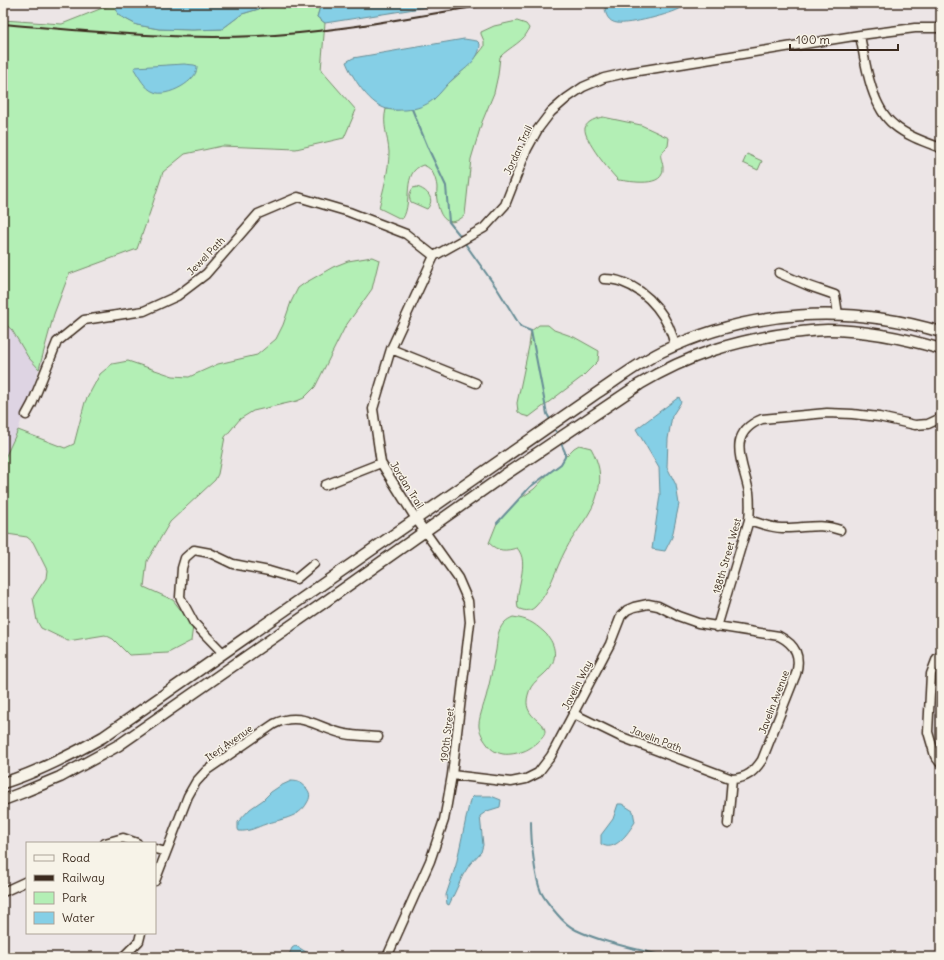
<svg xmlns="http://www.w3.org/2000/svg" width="944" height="960" font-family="Delius,sans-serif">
<rect width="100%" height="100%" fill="#ece5e6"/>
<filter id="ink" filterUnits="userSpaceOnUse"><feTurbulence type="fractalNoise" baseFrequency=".025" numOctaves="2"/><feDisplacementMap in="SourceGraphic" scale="8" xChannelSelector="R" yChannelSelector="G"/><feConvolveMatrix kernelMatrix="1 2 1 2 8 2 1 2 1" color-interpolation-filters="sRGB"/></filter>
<g filter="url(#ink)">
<path fill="#ded4e3" d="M 3,322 L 12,330 L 28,357 L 39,369 L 18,430 L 3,462 Z"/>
<path fill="#b3efb5" stroke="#778c6a" d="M 115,3 L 118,15 L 137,25 L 159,29 L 192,30 L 222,29 L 242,14 L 272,5 L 297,9 L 309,4 L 320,7 L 317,17 L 325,23 L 321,70 L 356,110 L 344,138 L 296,149 L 222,146 L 185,154 L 163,172 L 150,212 L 137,249 L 69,274 L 54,314 L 39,369 L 28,357 L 12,330 L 3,322 L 3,20 L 62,24 Z
M 517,21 L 526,24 L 529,28 C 526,41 509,47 500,57 L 498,75 L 494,93 L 482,122 L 471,159 L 465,215 C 449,230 439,218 437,200 C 436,196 437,192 437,188 C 437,183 434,174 431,170 C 429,168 426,166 423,165 C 401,172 413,202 403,218 L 401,219 L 379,208 C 383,190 389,171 389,152 C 388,136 382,125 386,109 L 398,110 L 450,82 L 471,63 L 484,47 L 484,41 L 481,34 L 481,32 L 494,26 Z
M 603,117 L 641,125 L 669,138 L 668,146 C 657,157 661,153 663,167 C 665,189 630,181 618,180 C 610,172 583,139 585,128 C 587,121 597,118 603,117 Z
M 747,154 L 762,161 L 758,170 L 743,163 Z
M 417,187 C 427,190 436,199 427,209 L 411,202 C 408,197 410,192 413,188 Z
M 372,257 L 379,260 L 372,289 L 345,327 L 315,387 L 304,398 L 297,401 L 253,411 L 240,419 L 225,437 L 218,474 L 215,480 L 170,522 L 147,561 L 144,587 L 173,600 L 193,626 L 191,641 L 168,653 L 129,655 L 113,639 L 105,635 L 68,641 L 41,628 L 37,621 L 33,598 L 46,578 L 47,570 L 33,542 L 27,537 L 7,534 L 3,540 L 3,462 L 18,430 L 65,448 L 74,444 L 85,402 L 100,374 L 112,364 L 128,361 L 173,376 L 189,377 L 218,364 L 257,355 L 276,339 L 283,325 L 291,302 L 298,288 L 305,283 L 333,267 L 348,261 Z
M 539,325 L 548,325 L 554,330 L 574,337 L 599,351 L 598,361 L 582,377 L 529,417 L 522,415 L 518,412 L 517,403 L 529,346 L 531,331 Z
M 579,445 L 591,448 C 599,463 602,475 598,492 C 593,514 575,531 565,551 C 556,568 549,594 535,607 C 530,612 523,611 518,608 C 514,590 531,563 517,548 C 506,551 498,552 489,543 L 497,523 L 519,499 L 524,496 L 534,489 L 551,471 L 561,464 L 565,457 L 574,448 Z
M 513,617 C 527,619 533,622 544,632 C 555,642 559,658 548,670 C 540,679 531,682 528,695 C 522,717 544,720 545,731 C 546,738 530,749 524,751 C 519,753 509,755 503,754 C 492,752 489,747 483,738 C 482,735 479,730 479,727 C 478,720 484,704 486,697 C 490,682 493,666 496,650 C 497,643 497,635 500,629 C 503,623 506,620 513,617 Z"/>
<path fill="#85cfe6" stroke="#678d96" d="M 115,3 L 453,3 L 325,23 L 317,17 L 320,7 L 309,4 L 297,9 L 272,5 L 242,14 L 222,29 L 192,30 L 159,29 L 137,25 L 118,15 Z
M 630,3 L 685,3 C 684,4 682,6 681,8 C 672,14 628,25 617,23 C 609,22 605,15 605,7 Z
M 464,39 L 477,41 L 480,44 C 480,60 464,69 453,79 C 446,85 441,93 434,99 C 426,106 416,109 406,110 C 399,110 391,111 384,108 C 368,102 352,77 346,62 L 353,58 Z
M 184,64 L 194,65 L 197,66 C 199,81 166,98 154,92 C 145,89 139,77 134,69 L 135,67 Z
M 679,397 L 681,402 L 672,416 L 668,439 L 667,467 L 676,485 L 679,504 L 672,537 L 665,551 L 652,549 L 660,495 L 659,468 L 636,429 Z
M 291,781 C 298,781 303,783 307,789 C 311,794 310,798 307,803 C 299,818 280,819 266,824 C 257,827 249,832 239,831 L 238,829 L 238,822 L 250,809 L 263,800 L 271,792 L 280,786 Z
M 474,796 L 491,796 L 501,800 L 500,807 L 487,811 L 480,816 L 483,845 L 481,852 L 470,864 L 463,875 L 449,905 L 447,904 L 446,895 L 456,865 L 470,800 Z
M 618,804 L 622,804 L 633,811 L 635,822 C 628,833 615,853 601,844 L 601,835 L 613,819 Z
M 295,946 L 298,947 L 314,957 L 288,957 L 292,948 Z"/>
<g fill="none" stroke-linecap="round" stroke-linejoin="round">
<path stroke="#678d96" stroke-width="2" d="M 412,109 L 429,150 L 446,186 L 449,222 L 462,238
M 464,242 L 498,290 L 521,327 L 531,331 L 547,414 L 551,421
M 553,426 L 558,435
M 497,523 L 530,487 L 561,464 L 565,457 L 565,452 L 560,441
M 531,822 C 531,840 534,875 541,892 C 545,900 551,907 557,914 C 562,920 568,926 576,930 C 603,943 638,949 667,957"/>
<g stroke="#3b2a1e" stroke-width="11">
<path id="minor" d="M 860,35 C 865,62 871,107 894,125 C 907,136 925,142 941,148
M 779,273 L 809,286 L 835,295 L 838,314
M 604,279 C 610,279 617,280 622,282 C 650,292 669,318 675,346
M 391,349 L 476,383
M 26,415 L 32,404 L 57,342 L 84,320 L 144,311 L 177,296 L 206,274 L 258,214 L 298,197 L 349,212 L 406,234 L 434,256
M 325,485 L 381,463
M 749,520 C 759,523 771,528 782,528 C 803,529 819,522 840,530
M 717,627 L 749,520 C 750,510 750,501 749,492 C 743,462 725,434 762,419 L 827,413 L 852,414 L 879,417 L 915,425 L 928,424 L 941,418
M 223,653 L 194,623 L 180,597 L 182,568 L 185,558 L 194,550 L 210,553 L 233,564 L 269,571 L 296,579 L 314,564
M 941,656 L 937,658 L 931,674 L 928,732 L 935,756 L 941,764
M 452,775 L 511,782 L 526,779 L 538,773 L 551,756 L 610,644 L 621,616 L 627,610 L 634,607 L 648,604 L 658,606 L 678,616 L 698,623 L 779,636 C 796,645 801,656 796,674 L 762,760 C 754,772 747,778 732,779 L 619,736 L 574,714
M 728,824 L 732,779
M 105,843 L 123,838 L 137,843
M 155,849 L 166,852
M 155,881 L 188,796 L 196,782 L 207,770 L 274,724 C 301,710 319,729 345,734 C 355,736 367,736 378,737
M 3,892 L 27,881
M 123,957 L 139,941 L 141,933
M 387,957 L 430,861 L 444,820 L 447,804 L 452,775 L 470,622 L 468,601 L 458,578 L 416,519 L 381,463 L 373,409 L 391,349 L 434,256 L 484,228 L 505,205 L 527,149 L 538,129 L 551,112 L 567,98 L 583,87 L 604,78 L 626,73 L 860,35 L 915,28 L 941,28"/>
</g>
<g stroke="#3b2a1e" stroke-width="13">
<path id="major" d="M 3,783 C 38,772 71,755 103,737 L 597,393 C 618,379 639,363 661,352 C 749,309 849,304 941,332
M 3,800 L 24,792 L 60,777 L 119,745 L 322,604 L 503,476 L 640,384 C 688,355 736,340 791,333 C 803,332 816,330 827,330 C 866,330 904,338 941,349"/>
</g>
<use href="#minor" stroke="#f7f3e8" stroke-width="8"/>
<use href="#major" stroke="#f7f3e8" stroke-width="10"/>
<path stroke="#3b2a1e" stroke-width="2" d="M 3,24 C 87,31 172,40 257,36 C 338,32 418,16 497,3"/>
</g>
</g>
<g text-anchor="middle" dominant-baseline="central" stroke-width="3" stroke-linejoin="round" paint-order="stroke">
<g font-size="10" fill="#3b2a1e" stroke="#f7f3e8">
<text transform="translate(518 150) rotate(-65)">Jordan Trail</text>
<text transform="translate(206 256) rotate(-46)">Jewel Path</text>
<text transform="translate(407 485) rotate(58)">Jordan Trail</text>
<text transform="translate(727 556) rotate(-74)">188th Street West</text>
<text transform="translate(577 685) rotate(-63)">Javelin Way</text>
<text transform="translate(774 702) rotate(-69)">Javelin Avenue</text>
<text transform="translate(447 735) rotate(-83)">190th Street</text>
<text transform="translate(656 739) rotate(21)">Javelin Path</text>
<text transform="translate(229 743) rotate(-35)">Iteri Avenue</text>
</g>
</g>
<rect width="944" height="960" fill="none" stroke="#f7f3e8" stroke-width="16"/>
<rect x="8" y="8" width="928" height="944" fill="none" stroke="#3b2a1e" stroke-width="1.5" filter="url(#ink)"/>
<rect x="26" y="842" width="130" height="92" fill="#f7f3e8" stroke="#aca397"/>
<rect x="34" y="855" width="20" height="6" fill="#f7f3e8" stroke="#aca397"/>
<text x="62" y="862" font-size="12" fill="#3b2a1e">Road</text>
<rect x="34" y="875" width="20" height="6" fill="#3b2a1e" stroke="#aca397"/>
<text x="62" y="882" font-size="12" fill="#3b2a1e">Railway</text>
<rect x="34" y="892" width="20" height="12" fill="#b3efb5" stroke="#aca397"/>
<text x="62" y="902" font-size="12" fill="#3b2a1e">Park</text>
<rect x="34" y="912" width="20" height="12" fill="#85cfe6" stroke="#aca397"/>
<text x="62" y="922" font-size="12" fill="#3b2a1e">Water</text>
<path d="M790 44v6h108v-6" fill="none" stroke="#3b2a1e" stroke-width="2"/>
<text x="796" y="44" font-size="12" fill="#3b2a1e" stroke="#f7f3e8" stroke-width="3" paint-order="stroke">100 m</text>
</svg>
